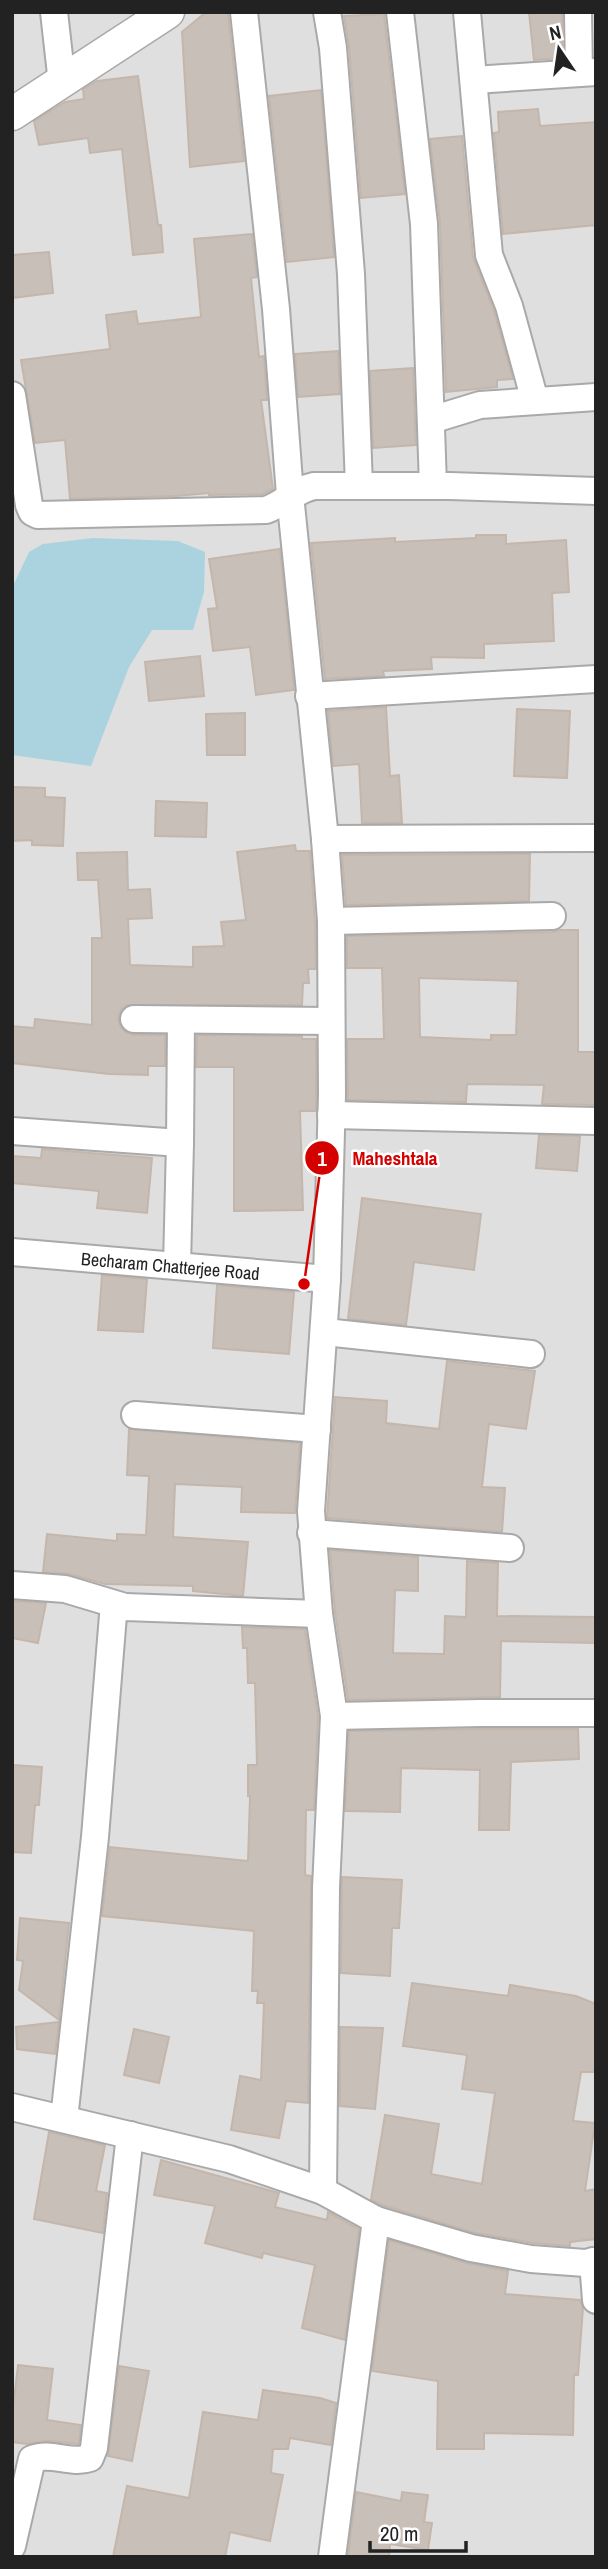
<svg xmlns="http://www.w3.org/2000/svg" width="608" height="2569" font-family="'Archivo Narrow',sans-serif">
<rect width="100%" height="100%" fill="#f2efe9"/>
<path fill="#e0dfdf" d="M 12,12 L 596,12 L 596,2557 L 12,2557 Z"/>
<path fill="#aad3df" d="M 93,538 L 178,541 L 205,552 L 204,592 L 193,630 L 152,630 L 129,667 L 91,766 L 12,755 L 12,588 L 29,552 L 43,544 Z"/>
<path fill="#c7bfb8" stroke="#c4b6ab" stroke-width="2" fill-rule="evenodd" d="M 206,12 L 228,12 L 244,161 L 190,167 L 182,32 Z
M 529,12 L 562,13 L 563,58 L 534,60 Z
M 384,14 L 405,194 L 361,198 L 349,47 L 344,16 Z
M 138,76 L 158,225 L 161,225 L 163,252 L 133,255 L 122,149 L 90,153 L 88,138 L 39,145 L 34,121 L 65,102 L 84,99 L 83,89 L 97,81 Z
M 321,90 L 334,257 L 287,262 L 269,96 Z
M 538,109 L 540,126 L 596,122 L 596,225 L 503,234 L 494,133 L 499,132 L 498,112 Z
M 462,136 L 473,257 L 494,311 L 513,379 L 497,380 L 497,387 L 446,392 L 440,223 L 430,139 Z
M 252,234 L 257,277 L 251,278 L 259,357 L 264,356 L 267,400 L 261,400 L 273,489 L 263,494 L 209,495 L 209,493 L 177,496 L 70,499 L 65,440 L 35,443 L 21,360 L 110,349 L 106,315 L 136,311 L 138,324 L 201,317 L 194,239 Z
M 49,252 L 53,293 L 12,298 L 12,255 Z
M 338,351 L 340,394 L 298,397 L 295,354 Z
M 413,368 L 416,445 L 373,448 L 370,371 Z
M 476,535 L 506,535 L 506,544 L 566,540 L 569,592 L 552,593 L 554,641 L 484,644 L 484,658 L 431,657 L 432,669 L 383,671 L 384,676 L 325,679 L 311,543 L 395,538 L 395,542 L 476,538 Z
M 280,549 L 294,690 L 256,695 L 250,647 L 213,651 L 208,609 L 217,608 L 209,559 Z
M 200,656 L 204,696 L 149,701 L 145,662 Z
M 386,707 L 390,776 L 399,775 L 402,823 L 362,823 L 359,764 L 333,766 L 328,711 Z
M 517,709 L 570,711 L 567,778 L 514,776 Z
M 245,713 L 245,755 L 207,755 L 206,714 Z
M 12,787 L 45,788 L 45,797 L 65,798 L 63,846 L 32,845 L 32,840 L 12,841 Z
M 156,801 L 207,803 L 206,837 L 155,836 Z
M 295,845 L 296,851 L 310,851 L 315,922 L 316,969 L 308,969 L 309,983 L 303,983 L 302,1005 L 127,1005 L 121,1010 L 118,1018 L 120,1026 L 125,1032 L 134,1035 L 165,1035 L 165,1066 L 148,1066 L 148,1075 L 109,1074 L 12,1063 L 12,1026 L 34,1028 L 35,1019 L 92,1025 L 92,938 L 102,938 L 98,880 L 78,880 L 77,853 L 127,852 L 128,890 L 150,889 L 152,918 L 128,919 L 130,965 L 193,967 L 193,947 L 224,946 L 221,922 L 246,920 L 237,852 Z
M 530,854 L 529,901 L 346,905 L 342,855 Z
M 560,930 L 578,930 L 578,1052 L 596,1052 L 596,1105 L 542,1104 L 544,1085 L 467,1084 L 466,1102 L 348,1100 L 347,1039 L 384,1039 L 382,968 L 347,968 L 347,936 L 552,932 ZM 419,978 L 518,981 L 516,1035 L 491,1035 L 491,1040 L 420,1037 Z
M 197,1035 L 302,1036 L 302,1039 L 316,1039 L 316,1111 L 300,1111 L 303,1210 L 234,1211 L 234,1067 L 196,1067 Z
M 539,1135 L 580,1136 L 577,1171 L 536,1168 Z
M 42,1149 L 152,1158 L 147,1213 L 97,1208 L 99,1191 L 12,1183 L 12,1156 L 41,1158 Z
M 362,1198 L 481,1214 L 474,1270 L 414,1262 L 406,1325 L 348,1319 Z
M 102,1275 L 147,1279 L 143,1332 L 98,1330 Z
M 217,1285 L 294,1292 L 289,1354 L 213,1348 Z
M 447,1361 L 535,1371 L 526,1429 L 489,1424 L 482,1487 L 505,1488 L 502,1532 L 327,1518 L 335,1397 L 387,1401 L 386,1423 L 439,1429 Z
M 129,1429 L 300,1443 L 295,1513 L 241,1512 L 242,1487 L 175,1484 L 173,1537 L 248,1542 L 243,1596 L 193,1591 L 193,1586 L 105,1584 L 69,1574 L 43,1572 L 47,1534 L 117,1541 L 117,1534 L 146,1535 L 149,1476 L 127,1475 Z
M 330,1550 L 418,1557 L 418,1591 L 395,1590 L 393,1653 L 444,1654 L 445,1616 L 466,1617 L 467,1561 L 498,1563 L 497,1616 L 596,1617 L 596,1643 L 501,1641 L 500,1697 L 348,1700 L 335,1612 Z
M 12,1601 L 46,1603 L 38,1643 L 12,1638 Z
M 242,1627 L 305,1629 L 318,1717 L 314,1810 L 306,1810 L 305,1875 L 311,1876 L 308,2103 L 286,2101 L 279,2138 L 231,2130 L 240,2076 L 261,2080 L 264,2003 L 257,2003 L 258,1991 L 252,1991 L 254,1931 L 102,1916 L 110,1847 L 248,1861 L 250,1796 L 248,1796 L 248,1765 L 257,1765 L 255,1683 L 248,1683 L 247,1648 L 243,1648 Z
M 481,1729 L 578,1729 L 579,1759 L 511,1762 L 509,1830 L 479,1830 L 480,1770 L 401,1768 L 400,1812 L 345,1811 L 349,1731 Z
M 12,1765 L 42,1767 L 39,1805 L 35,1805 L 31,1853 L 12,1852 Z
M 342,1877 L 402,1880 L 399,1928 L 392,1928 L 390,1976 L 341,1973 Z
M 20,1918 L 69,1923 L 59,2020 L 19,1990 L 23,1961 L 17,1960 Z
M 412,1983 L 508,1996 L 510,1985 L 576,1996 L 596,2004 L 596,2072 L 581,2072 L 573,2121 L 595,2123 L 585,2191 L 596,2189 L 596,2239 L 570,2242 L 570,2246 L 533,2243 L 475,2233 L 382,2205 L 371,2200 L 385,2115 L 439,2124 L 431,2174 L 482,2184 L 495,2093 L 462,2089 L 467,2055 L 403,2046 Z
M 59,2022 L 55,2054 L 17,2049 L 16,2027 Z
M 340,2027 L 383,2028 L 375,2109 L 340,2106 Z
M 134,2029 L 169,2037 L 159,2083 L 124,2075 Z
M 49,2132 L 105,2145 L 96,2191 L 107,2193 L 103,2233 L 34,2219 Z
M 161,2160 L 279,2193 L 275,2207 L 327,2220 L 328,2212 L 359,2229 L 345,2340 L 302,2328 L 315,2265 L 263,2253 L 262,2258 L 205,2243 L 215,2206 L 154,2195 Z
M 389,2240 L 467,2263 L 508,2271 L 505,2294 L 580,2300 L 583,2308 L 578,2375 L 574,2375 L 573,2435 L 484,2433 L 484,2449 L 437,2449 L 438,2381 L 372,2371 Z
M 18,2365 L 53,2369 L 47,2420 L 81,2425 L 79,2444 L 48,2441 L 27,2444 L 12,2442 L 12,2416 Z
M 119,2366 L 149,2371 L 132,2461 L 108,2456 Z
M 263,2390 L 320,2398 L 336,2403 L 331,2445 L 290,2438 L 288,2449 L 273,2449 L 271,2473 L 283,2475 L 270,2541 L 230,2532 L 225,2557 L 113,2557 L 127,2486 L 189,2498 L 203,2412 L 258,2420 Z
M 356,2492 L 401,2501 L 402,2492 L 428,2495 L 424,2522 L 432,2523 L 428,2550 L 390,2544 L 389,2557 L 348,2557 Z"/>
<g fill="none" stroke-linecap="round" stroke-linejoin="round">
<g stroke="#a9a9a9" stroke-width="30">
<g id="minor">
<path d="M 54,12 L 62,83"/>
<path d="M 244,12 L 276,309 L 290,495 L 325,839 L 331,921 L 332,1094 L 327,1279 L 311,1511 L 319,1614 L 334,1716 L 326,1888 L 323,2191"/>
<path d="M 327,12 L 333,48 L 351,274 L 359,486"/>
<path d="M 400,12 L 424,224 L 433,486"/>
<path d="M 467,12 L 489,255 L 509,306 L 535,401"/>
<path d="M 578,12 L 579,73"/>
<path d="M 474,80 L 596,72"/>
<path d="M 12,395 L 29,505 L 32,512 L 38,515 L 266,510 C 283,504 295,490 314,486 L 450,486 L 596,491"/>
<path d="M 431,420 L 480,405 L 596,397"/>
<path d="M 309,696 L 596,679"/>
<path d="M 325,839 L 596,838"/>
<path d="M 331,921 L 552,916"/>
<path d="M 134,1019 L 330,1021"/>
<path d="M 331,1115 L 596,1121"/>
<path d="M 12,1131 L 180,1143 L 181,1020"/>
<path id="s1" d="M 12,1252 L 327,1279"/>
<path d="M 177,1266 L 180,1143"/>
<path d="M 325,1332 L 531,1354"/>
<path d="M 135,1415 L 317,1429"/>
<path d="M 311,1533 L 510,1548"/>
<path d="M 12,1585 L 65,1589 L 125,1607"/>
<path d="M 334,1716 L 481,1713 L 596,1713"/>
<path d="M 12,2107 L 229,2159 L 323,2191 L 376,2220 L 471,2248 L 531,2259 L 585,2263 L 596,2261"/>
<path d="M 64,2119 L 95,1837 L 113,1615 L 118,1609 L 125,1607 L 319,1614"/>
<path d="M 593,2261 L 596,2300"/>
<path d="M 12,2546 L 32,2459 C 51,2451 71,2465 90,2458 L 94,2448 L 130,2135"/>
<path d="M 332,2557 L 376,2220"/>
</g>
</g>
<g stroke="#a9a9a9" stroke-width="35">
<path id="tertiary" d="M 12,114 L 168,12"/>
</g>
<use href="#minor" stroke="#fff" stroke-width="26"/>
<use href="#tertiary" stroke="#fff" stroke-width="32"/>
</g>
<g text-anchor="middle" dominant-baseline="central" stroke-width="5" stroke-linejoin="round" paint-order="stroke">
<g font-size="18" fill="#222" stroke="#fff">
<text stroke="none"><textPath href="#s1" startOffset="159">Becharam Chatterjee Road</textPath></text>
</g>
</g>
<path fill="none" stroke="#d40000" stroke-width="2.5" d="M304 1284L322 1158"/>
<g fill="#d40000" stroke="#fff" stroke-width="2.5">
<circle cx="304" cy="1284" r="7"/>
<circle cx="322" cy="1158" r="18"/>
</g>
<g font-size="21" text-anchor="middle" font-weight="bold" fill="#fff">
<text x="322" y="1166">1</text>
</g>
<g font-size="19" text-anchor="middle" font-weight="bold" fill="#d40000" stroke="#fff" stroke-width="5" stroke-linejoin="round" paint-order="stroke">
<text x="395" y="1165">Maheshtala</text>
</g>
<rect width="608" height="2569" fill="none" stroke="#222222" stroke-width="28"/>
<g transform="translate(559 49) rotate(347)" stroke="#ffffff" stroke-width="5" paint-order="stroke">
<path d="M0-5L12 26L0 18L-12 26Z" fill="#222222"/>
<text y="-10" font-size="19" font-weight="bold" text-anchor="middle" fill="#222222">N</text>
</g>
<path d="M370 2541v10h96v-10" fill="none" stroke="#222222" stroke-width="3.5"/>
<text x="380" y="2541" font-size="21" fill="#222222" stroke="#ffffff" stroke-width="5" paint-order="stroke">20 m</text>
</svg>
